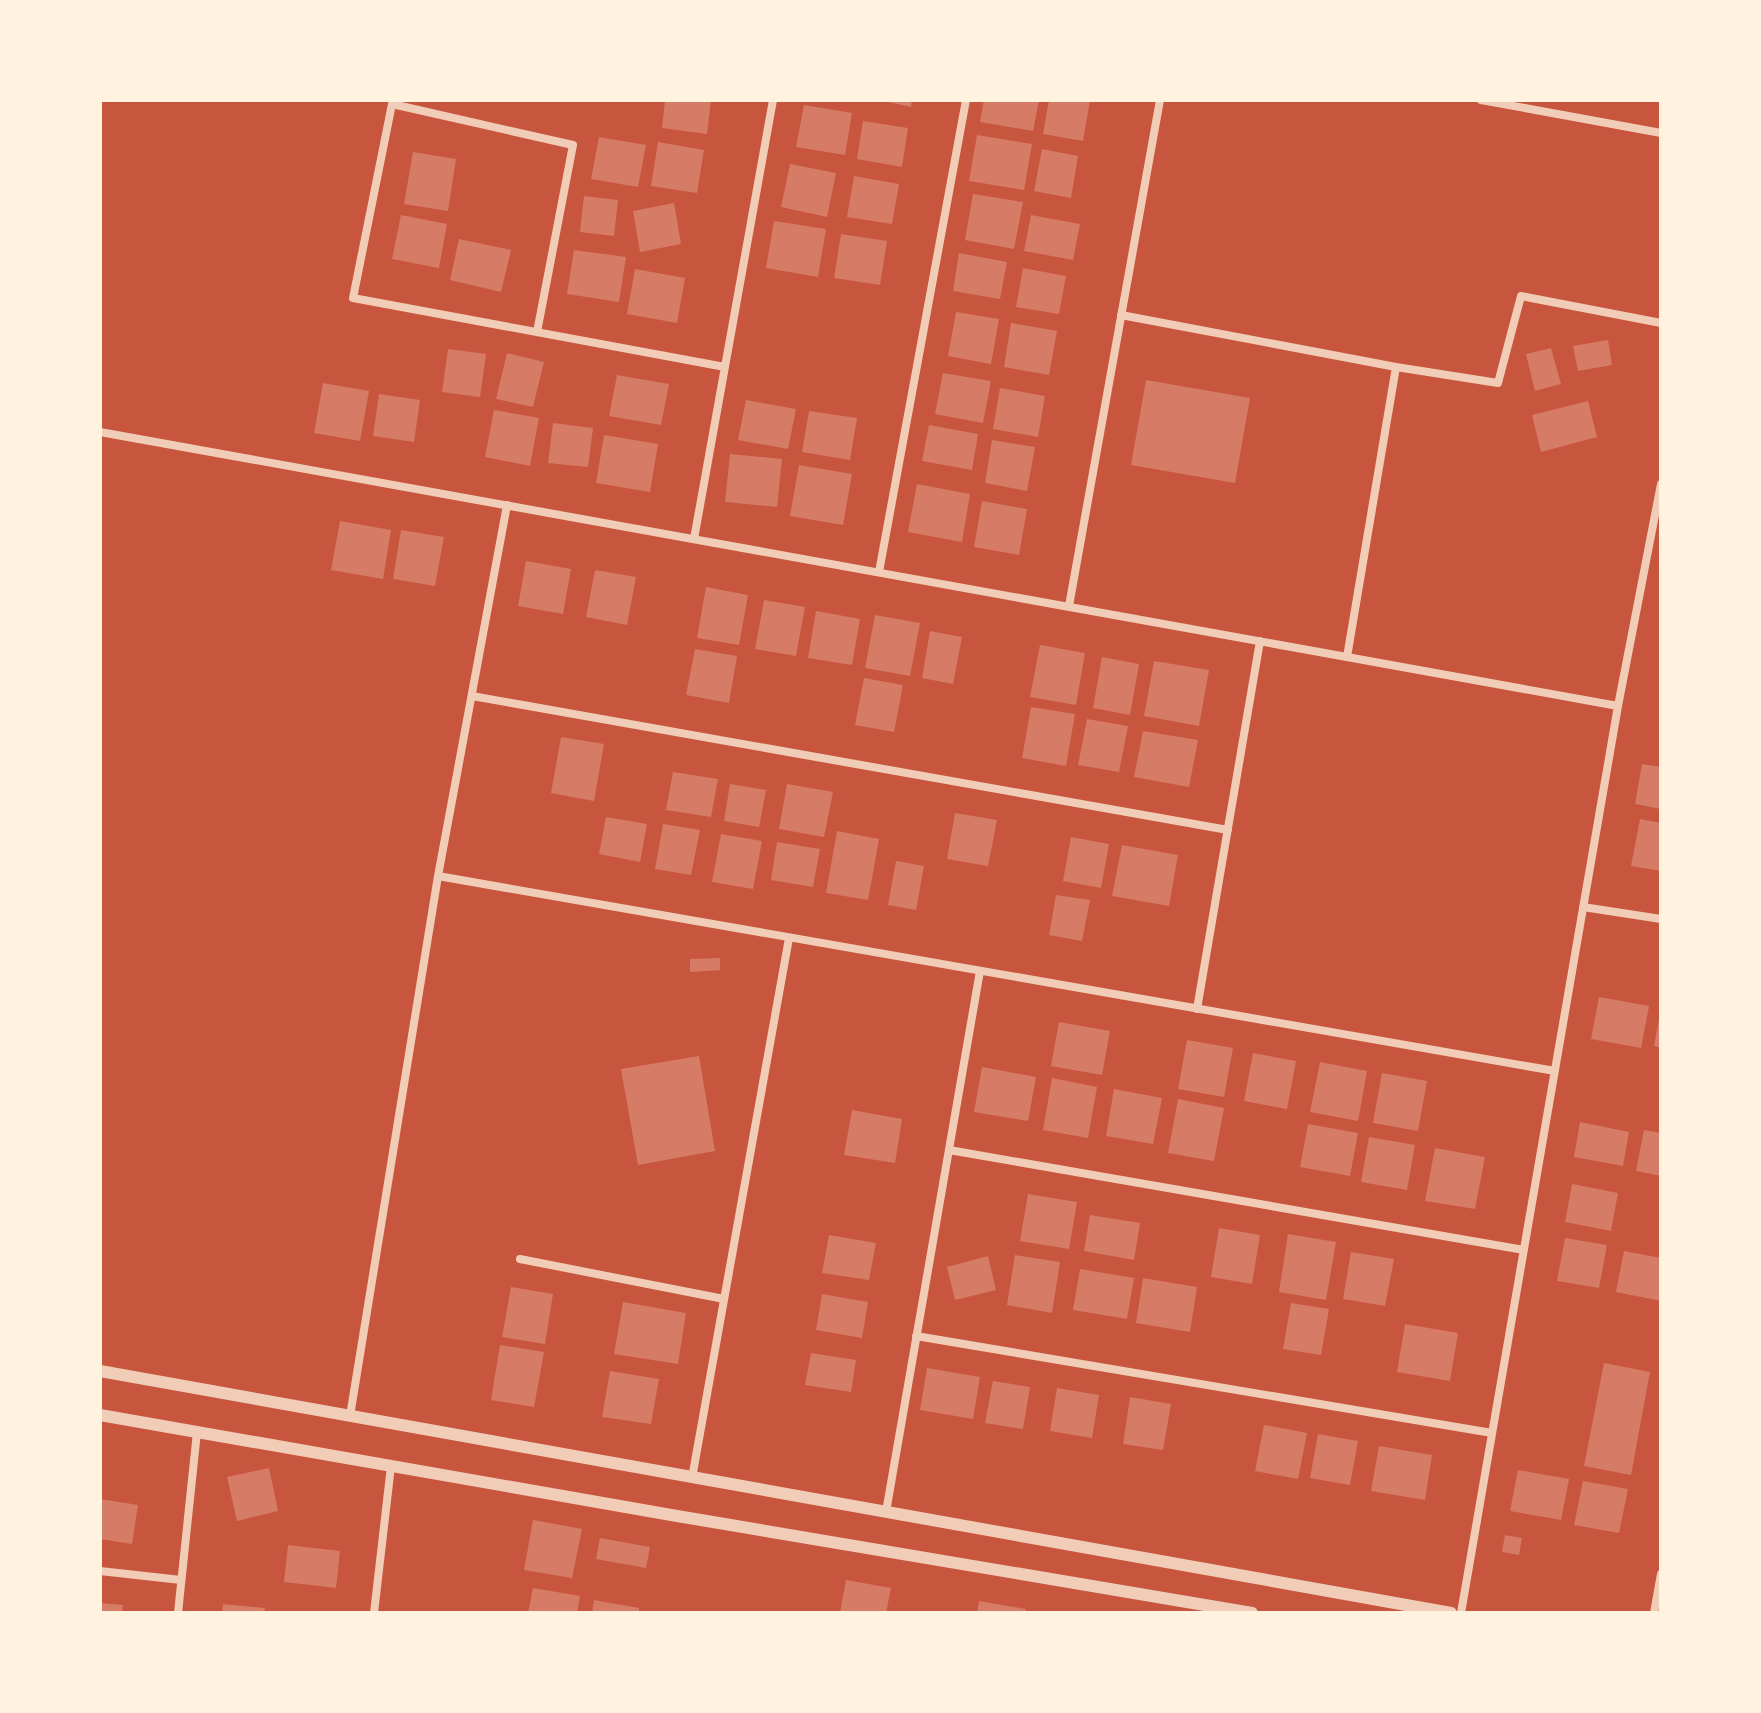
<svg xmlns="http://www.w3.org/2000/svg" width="1761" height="1713" font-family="Roboto,sans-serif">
<rect width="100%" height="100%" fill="#c8553d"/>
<path fill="#d67c66" d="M 665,100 L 711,100 L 707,134 L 662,128 Z
M 880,100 L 912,100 L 911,107 Z
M 984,100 L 1039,100 L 1033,131 L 980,122 Z
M 1049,100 L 1090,100 L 1083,141 L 1043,134 Z
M 804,105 L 852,113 L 845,155 L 796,147 Z
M 863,121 L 908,128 L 902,167 L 857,159 Z
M 977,135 L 1032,144 L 1024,190 L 969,181 Z
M 599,137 L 646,145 L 638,187 L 591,179 Z
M 658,142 L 704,150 L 697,193 L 651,186 Z
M 1042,149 L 1078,156 L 1071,198 L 1034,191 Z
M 413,152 L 456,159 L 448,211 L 404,204 Z
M 790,164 L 836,173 L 827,217 L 781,207 Z
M 854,176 L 899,184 L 892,224 L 847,217 Z
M 973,194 L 1023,202 L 1014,249 L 965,240 Z
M 584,196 L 618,200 L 614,236 L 580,232 Z
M 674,203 L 681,244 L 640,252 L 633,211 Z
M 401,215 L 447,224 L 439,268 L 392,259 Z
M 1031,215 L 1080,224 L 1073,260 L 1024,251 Z
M 774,221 L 826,229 L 818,277 L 766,268 Z
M 841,234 L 887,241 L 880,285 L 834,278 Z
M 459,239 L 511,250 L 501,292 L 450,280 Z
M 574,250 L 626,257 L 619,302 L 567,294 Z
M 959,253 L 1007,262 L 1000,299 L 953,291 Z
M 1023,268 L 1066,276 L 1059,314 L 1016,307 Z
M 635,269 L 685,278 L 677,323 L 627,314 Z
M 956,312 L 999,319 L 991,364 L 948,356 Z
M 1011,323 L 1057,331 L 1049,375 L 1004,367 Z
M 1608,340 L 1612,365 L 1578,371 L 1573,346 Z
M 1551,348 L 1561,384 L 1535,391 L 1526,354 Z
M 448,349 L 486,354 L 480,397 L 442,392 Z
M 507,353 L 544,362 L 533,407 L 496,399 Z
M 943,373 L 991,381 L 983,423 L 935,414 Z
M 617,375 L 669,384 L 661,425 L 609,416 Z
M 1146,380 L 1250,398 L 1235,483 L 1131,465 Z
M 323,383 L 369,391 L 360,441 L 314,433 Z
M 1000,388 L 1045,396 L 1038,437 L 993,429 Z
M 379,394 L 420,400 L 414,442 L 373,436 Z
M 746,400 L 796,409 L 788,449 L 738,440 Z
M 1588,401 L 1597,437 L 1541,452 L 1532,415 Z
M 494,410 L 539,418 L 530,466 L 485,457 Z
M 809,411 L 857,418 L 850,460 L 802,452 Z
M 553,423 L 593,428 L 588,467 L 548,463 Z
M 929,425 L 978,434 L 972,470 L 922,461 Z
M 604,435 L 658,444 L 650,492 L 596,483 Z
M 992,440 L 1035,447 L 1027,491 L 985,483 Z
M 730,454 L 782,459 L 777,507 L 725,502 Z
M 799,465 L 852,474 L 843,525 L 790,516 Z
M 917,484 L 970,494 L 962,542 L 908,532 Z
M 982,501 L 1027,509 L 1019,555 L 974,547 Z
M 340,521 L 391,530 L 383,579 L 331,570 Z
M 401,530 L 444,537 L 435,586 L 393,579 Z
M 526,561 L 571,569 L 563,614 L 518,606 Z
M 595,570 L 636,577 L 627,625 L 586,617 Z
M 706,587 L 748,595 L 739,645 L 697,638 Z
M 764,600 L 805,607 L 796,656 L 755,649 Z
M 816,611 L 860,619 L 852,665 L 808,658 Z
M 875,615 L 920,623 L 910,676 L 865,668 Z
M 930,631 L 962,637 L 953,684 L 922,678 Z
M 1040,645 L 1085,653 L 1076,705 L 1030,697 Z
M 695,649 L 737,656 L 729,703 L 686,695 Z
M 1102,657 L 1139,664 L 1130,715 L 1093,708 Z
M 1154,661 L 1209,670 L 1199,726 L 1144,716 Z
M 864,678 L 903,685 L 894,732 L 855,725 Z
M 1031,707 L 1075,714 L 1066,766 L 1022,758 Z
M 1087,719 L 1128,726 L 1119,772 L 1078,765 Z
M 1143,731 L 1198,740 L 1189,787 L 1134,777 Z
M 561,737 L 604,744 L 594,801 L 551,793 Z
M 1642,764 L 1661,767 L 1661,809 L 1635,804 Z
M 673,772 L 718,779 L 711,817 L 666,810 Z
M 730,784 L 766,790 L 759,827 L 724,821 Z
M 787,784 L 833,792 L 824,837 L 779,829 Z
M 955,813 L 997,820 L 988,866 L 947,859 Z
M 606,817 L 647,824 L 640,862 L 599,854 Z
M 1640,819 L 1661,823 L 1661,871 L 1631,866 Z
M 663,824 L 700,830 L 691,875 L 655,869 Z
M 837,831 L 879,839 L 868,900 L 826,893 Z
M 721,834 L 762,841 L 753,889 L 712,882 Z
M 1071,837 L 1109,844 L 1101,888 L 1063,881 Z
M 777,842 L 820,849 L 813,887 L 771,880 Z
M 1122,845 L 1178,855 L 1169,906 L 1112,896 Z
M 896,861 L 924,866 L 916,910 L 888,905 Z
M 1056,895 L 1090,900 L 1082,941 L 1049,935 Z
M 720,958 L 720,970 L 690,972 L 690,959 Z
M 1599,997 L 1649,1006 L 1641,1048 L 1591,1039 Z
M 1659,1019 L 1661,1019 L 1661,1048 L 1654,1046 Z
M 1059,1022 L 1110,1031 L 1102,1075 L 1051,1066 Z
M 1187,1040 L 1233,1048 L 1224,1097 L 1178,1089 Z
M 1253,1053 L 1296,1061 L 1287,1109 L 1244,1101 Z
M 699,1056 L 715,1151 L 638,1165 L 621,1069 Z
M 1320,1062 L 1367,1071 L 1358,1121 L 1310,1112 Z
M 982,1067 L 1036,1077 L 1028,1121 L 974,1112 Z
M 1382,1073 L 1427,1081 L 1418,1131 L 1373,1123 Z
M 1052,1078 L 1097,1087 L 1088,1138 L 1043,1130 Z
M 1114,1089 L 1162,1098 L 1153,1144 L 1106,1136 Z
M 1178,1099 L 1224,1108 L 1214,1161 L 1168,1153 Z
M 852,1110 L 902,1119 L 895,1163 L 844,1155 Z
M 1580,1122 L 1629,1132 L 1623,1166 L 1574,1157 Z
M 1308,1124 L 1358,1133 L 1350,1176 L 1300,1167 Z
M 1644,1130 L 1661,1133 L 1661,1176 L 1636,1171 Z
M 1369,1137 L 1415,1145 L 1407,1190 L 1361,1182 Z
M 1435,1148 L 1485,1157 L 1475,1209 L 1425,1201 Z
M 1572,1184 L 1618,1193 L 1611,1231 L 1565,1222 Z
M 1028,1194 L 1077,1202 L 1069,1249 L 1020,1241 Z
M 1090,1215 L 1140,1223 L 1134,1260 L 1084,1251 Z
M 1219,1228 L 1260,1235 L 1252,1284 L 1211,1277 Z
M 1288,1234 L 1336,1242 L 1326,1300 L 1279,1292 Z
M 829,1235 L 876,1243 L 869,1280 L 822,1273 Z
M 1565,1238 L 1607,1245 L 1599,1288 L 1557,1281 Z
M 1624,1251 L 1661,1258 L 1661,1301 L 1616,1292 Z
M 1351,1252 L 1394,1259 L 1385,1306 L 1343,1299 Z
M 1015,1255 L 1060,1262 L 1052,1313 L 1007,1305 Z
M 988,1256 L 996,1290 L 955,1300 L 947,1267 Z
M 1080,1269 L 1134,1278 L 1127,1319 L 1073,1310 Z
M 1143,1278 L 1197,1287 L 1190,1332 L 1136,1323 Z
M 511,1287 L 553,1294 L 545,1344 L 502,1337 Z
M 822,1294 L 868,1302 L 862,1338 L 816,1330 Z
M 623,1302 L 686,1313 L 678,1364 L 614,1354 Z
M 1291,1303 L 1329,1309 L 1321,1355 L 1283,1349 Z
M 1405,1324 L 1458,1333 L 1450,1381 L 1397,1372 Z
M 500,1345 L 544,1352 L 534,1407 L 491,1400 Z
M 811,1353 L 856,1360 L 851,1392 L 805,1385 Z
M 1604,1363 L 1650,1372 L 1631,1475 L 1584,1466 Z
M 927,1368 L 980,1377 L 973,1419 L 920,1410 Z
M 610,1371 L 659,1379 L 651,1424 L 602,1417 Z
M 993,1381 L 1030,1387 L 1023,1429 L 985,1423 Z
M 1057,1388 L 1099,1395 L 1092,1438 L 1050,1431 Z
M 1130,1397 L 1171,1404 L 1163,1450 L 1123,1444 Z
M 1264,1425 L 1307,1433 L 1298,1479 L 1255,1471 Z
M 1318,1434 L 1358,1441 L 1350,1485 L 1310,1478 Z
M 1379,1446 L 1432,1455 L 1425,1500 L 1371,1491 Z
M 269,1468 L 278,1511 L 237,1521 L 227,1477 Z
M 1518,1470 L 1569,1479 L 1561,1520 L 1510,1511 Z
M 1583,1481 L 1628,1489 L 1619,1533 L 1574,1525 Z
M 100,1499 L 138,1505 L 132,1544 L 100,1539 Z
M 533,1520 L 582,1529 L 572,1578 L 524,1570 Z
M 1505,1535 L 1522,1538 L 1519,1555 L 1502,1552 Z
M 600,1538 L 650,1547 L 646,1568 L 596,1559 Z
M 288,1545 L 340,1551 L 336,1588 L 284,1582 Z
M 846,1580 L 891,1588 L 886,1613 L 840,1613 Z
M 533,1588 L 580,1596 L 577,1613 L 528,1613 Z
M 594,1600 L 639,1608 L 639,1613 L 592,1613 Z
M 979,1601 L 1026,1609 L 1025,1613 L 977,1613 Z
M 100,1603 L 123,1605 L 122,1613 L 100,1613 Z
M 223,1604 L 265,1608 L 264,1613 L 222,1613 Z"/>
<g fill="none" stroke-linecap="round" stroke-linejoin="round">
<path stroke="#f1ccb7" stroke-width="8" d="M 1481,100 L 1661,133
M 1121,315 L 1396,367 L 1347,657
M 537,332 L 573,145 L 392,104 L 353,298 L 725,367
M 1396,367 L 1498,383 L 1521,296 L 1661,323
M 100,432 L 1618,706
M 507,505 L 438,876 L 1555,1071
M 694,539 L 773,100
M 879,572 L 966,100
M 1069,606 L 1160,100
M 472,696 L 1228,830
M 1583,907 L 1661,919
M 1197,1009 L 1260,641
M 949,1150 L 1524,1250
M 520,1259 L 724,1299
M 916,1336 L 1492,1433
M 350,1416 L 438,876
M 692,1478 L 789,938
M 886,1512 L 980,971
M 100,1571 L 181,1580
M 178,1613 L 197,1432
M 374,1613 L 391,1466
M 1461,1613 L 1618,706 L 1661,484
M 1654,1613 L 1661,1574"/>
<path stroke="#f1ccb7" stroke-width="12" d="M 100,1371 L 1451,1613
M 100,1415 L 677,1516 L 1252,1613"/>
</g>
<rect width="1761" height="1713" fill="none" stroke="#fff3e0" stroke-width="204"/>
</svg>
